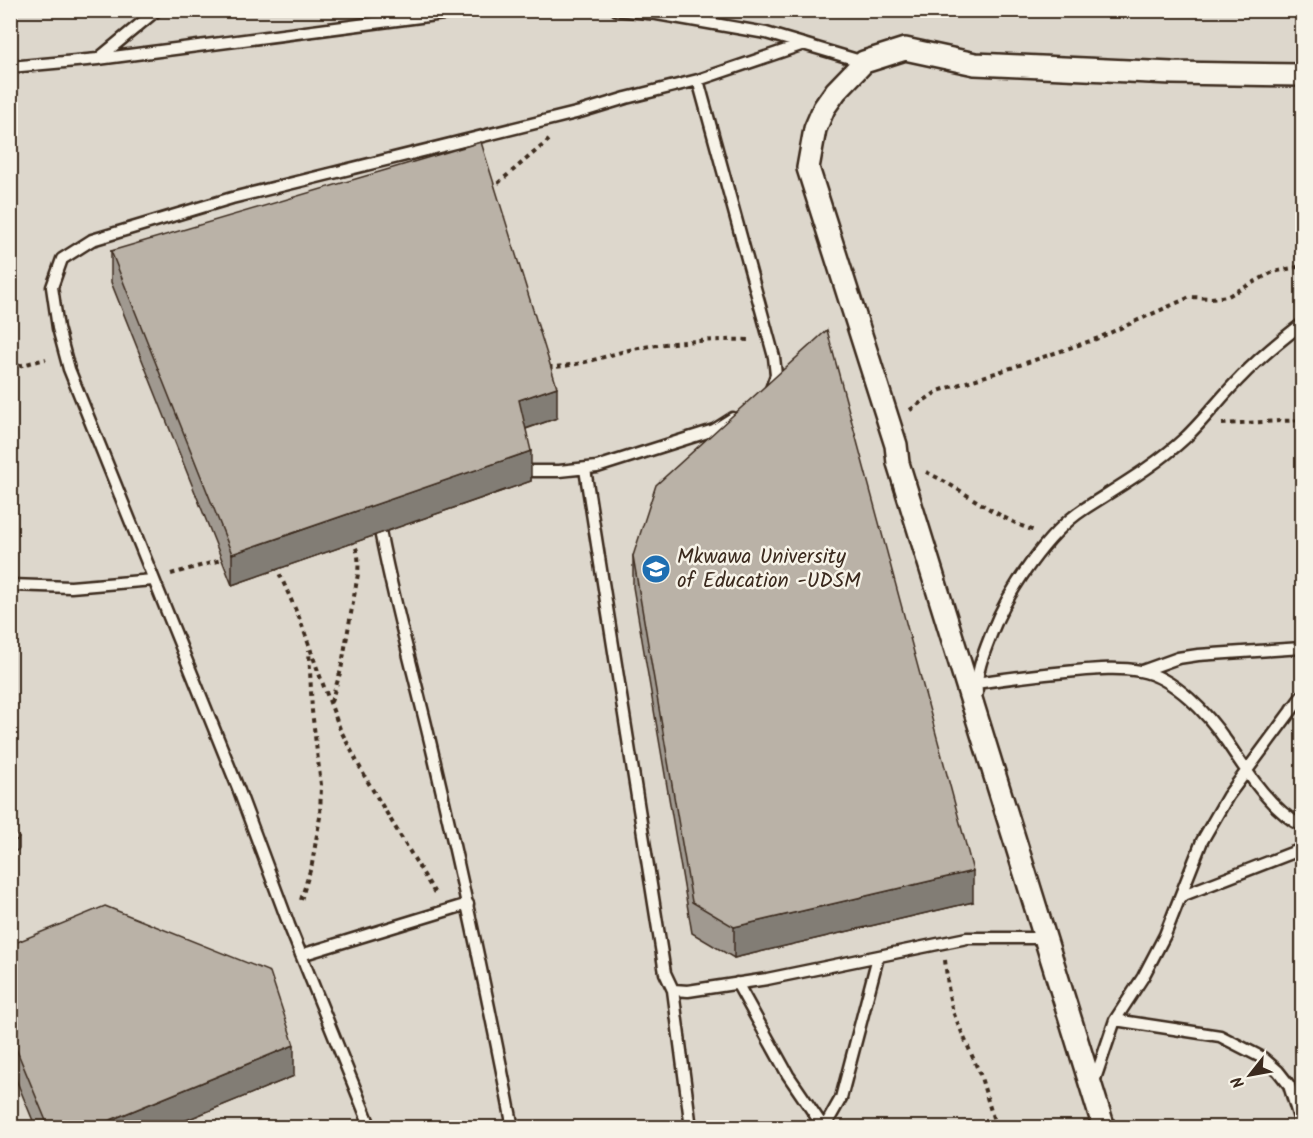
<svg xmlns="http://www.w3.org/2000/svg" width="1313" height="1138" font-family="Kalam,sans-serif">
<rect width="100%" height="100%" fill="#ece7dc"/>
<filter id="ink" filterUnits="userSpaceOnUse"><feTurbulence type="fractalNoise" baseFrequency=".0167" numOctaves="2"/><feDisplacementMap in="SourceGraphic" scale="12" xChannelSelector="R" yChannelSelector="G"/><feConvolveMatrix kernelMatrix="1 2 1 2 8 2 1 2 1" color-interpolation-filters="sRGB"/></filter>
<g filter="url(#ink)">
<path fill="#ddd7cc" d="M 11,11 L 1302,11 L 1302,1127 L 11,1127 Z"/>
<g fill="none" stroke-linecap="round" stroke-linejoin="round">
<g stroke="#3b2a1e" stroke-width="15">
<path id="lane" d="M 617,10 L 657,14 L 766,33 L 864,62
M 99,58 L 157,10
M 10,67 L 98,59 L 474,10
M 698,80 L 774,357 L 776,375 L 771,389
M 585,469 L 665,973 L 673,990 L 688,991 L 767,979 L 967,938 L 1046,938
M 518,471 L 559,471 L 597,467 L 714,430 L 733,418
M 378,520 C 392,598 415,676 433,754 C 462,878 489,1002 513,1128
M 10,585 L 71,587 L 153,580
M 1142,671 L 1178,658 L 1198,655 L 1302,648
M 976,683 C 1009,678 1042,674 1076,671 C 1097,669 1119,667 1140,671 C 1174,677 1208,714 1227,742 C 1247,772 1270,809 1302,826
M 977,693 C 975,673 985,650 992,632 C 1008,591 1047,533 1084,509 C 1118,487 1155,466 1185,438 C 1205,419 1221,397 1240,378 C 1259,358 1281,340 1302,324
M 1181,896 L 1302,849
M 301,955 L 468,904
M 737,983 L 788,1075 L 822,1125
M 673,990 L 691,1128
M 1115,1020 L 1220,1036 L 1263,1058 L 1278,1071 L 1289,1085 L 1302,1128
M 1093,1085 L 1115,1020 L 1143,977 L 1165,935 L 1202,841 L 1228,796 L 1302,696
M 371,1128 L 289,925 L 238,788 L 69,369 L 58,328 L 52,287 L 62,259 L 92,240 L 232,198 L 580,112 L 626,98 L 698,80 L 804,44
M 819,1128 L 828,1121 L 841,1098 L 878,957"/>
</g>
<g stroke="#3b2a1e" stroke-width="26">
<path id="street" d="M 1104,1128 L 898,463 L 896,445 L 808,168 L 815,129 L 824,108 L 836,91 L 864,62 L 905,49 L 975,64 L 1172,73 L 1302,75"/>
</g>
<path stroke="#3b2a1e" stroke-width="4" stroke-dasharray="4.5 4.5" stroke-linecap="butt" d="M 491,189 L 549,140
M 548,367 C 575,367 599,358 625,351 C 662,342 713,339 751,340
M 10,368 L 46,359
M 910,410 L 938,391 L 1005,370 L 1096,339 L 1190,297 L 1211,298 L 1228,296 L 1273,272 L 1302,266
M 1222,424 L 1302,420
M 926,472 C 963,489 996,518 1035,531
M 276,566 L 301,622 L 318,671 L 340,729 L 365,777 L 436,895
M 171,574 L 225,559
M 331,702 L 341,670 L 358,574 C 359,561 359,551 352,540
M 301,900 L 312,864 L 320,817 L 321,785 L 312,711 L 309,650
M 945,960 L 949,995 L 953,1012 L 980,1074 L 996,1128"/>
<use href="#lane" stroke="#f7f3e8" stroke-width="10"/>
<use href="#street" stroke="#f7f3e8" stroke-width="21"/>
</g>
<path fill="#a09990" stroke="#3b2a1e" stroke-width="1.5" d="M 111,251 L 557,418 L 526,429 L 531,481 L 232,585 L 111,282 Z
M 633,556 L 973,902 L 734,958 L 692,933 L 633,587 Z
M 10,945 L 294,1076 L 167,1128 L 36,1128 L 10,1065 Z"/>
<path fill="#827d75" stroke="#3b2a1e" stroke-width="1.5" d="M 557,387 L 557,418 L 519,431 L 519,400 Z
M 531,451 L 531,481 L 232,585 L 232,554 Z
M 19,838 L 19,849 L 10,855 L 10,844 Z
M 973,871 L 973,902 L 734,958 L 734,927 Z
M 294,1045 L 294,1076 L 167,1128 L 91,1128 Z"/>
<path fill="#bab2a7" stroke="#3b2a1e" stroke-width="1.5" d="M 481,142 L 557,387 L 519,400 L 531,451 L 232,554 L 111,251 Z
M 827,330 L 973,871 L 734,927 L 692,902 L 633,556 L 656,485 Z
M 10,828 L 19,838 L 10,844 Z
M 105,906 L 270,972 L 294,1045 L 91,1128 L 49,1128 L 10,1034 L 10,945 Z"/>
</g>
<defs>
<g id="university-disc" transform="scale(1.5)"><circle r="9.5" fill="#1f6fb2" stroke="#f7f3e8"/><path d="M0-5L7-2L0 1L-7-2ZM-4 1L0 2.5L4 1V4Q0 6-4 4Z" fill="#fff"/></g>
</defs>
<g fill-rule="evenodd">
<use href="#university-disc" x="656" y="569"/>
</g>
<g text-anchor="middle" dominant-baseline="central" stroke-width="5" stroke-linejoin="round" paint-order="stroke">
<g font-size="21" fill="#3b2a1e" stroke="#f7f3e8" text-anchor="start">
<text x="677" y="557">Mkwawa University<tspan x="677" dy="24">of Education -UDSM</tspan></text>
</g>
</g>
<rect width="1313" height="1138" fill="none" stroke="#f7f3e8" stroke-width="36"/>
<rect x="18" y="18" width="1277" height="1102" fill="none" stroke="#3b2a1e" stroke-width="2" filter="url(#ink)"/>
<g transform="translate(1250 1075) rotate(239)" stroke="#f7f3e8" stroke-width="4.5" paint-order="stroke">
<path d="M0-4.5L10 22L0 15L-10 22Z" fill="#3b2a1e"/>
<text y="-9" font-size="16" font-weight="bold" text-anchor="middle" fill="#3b2a1e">N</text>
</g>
</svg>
